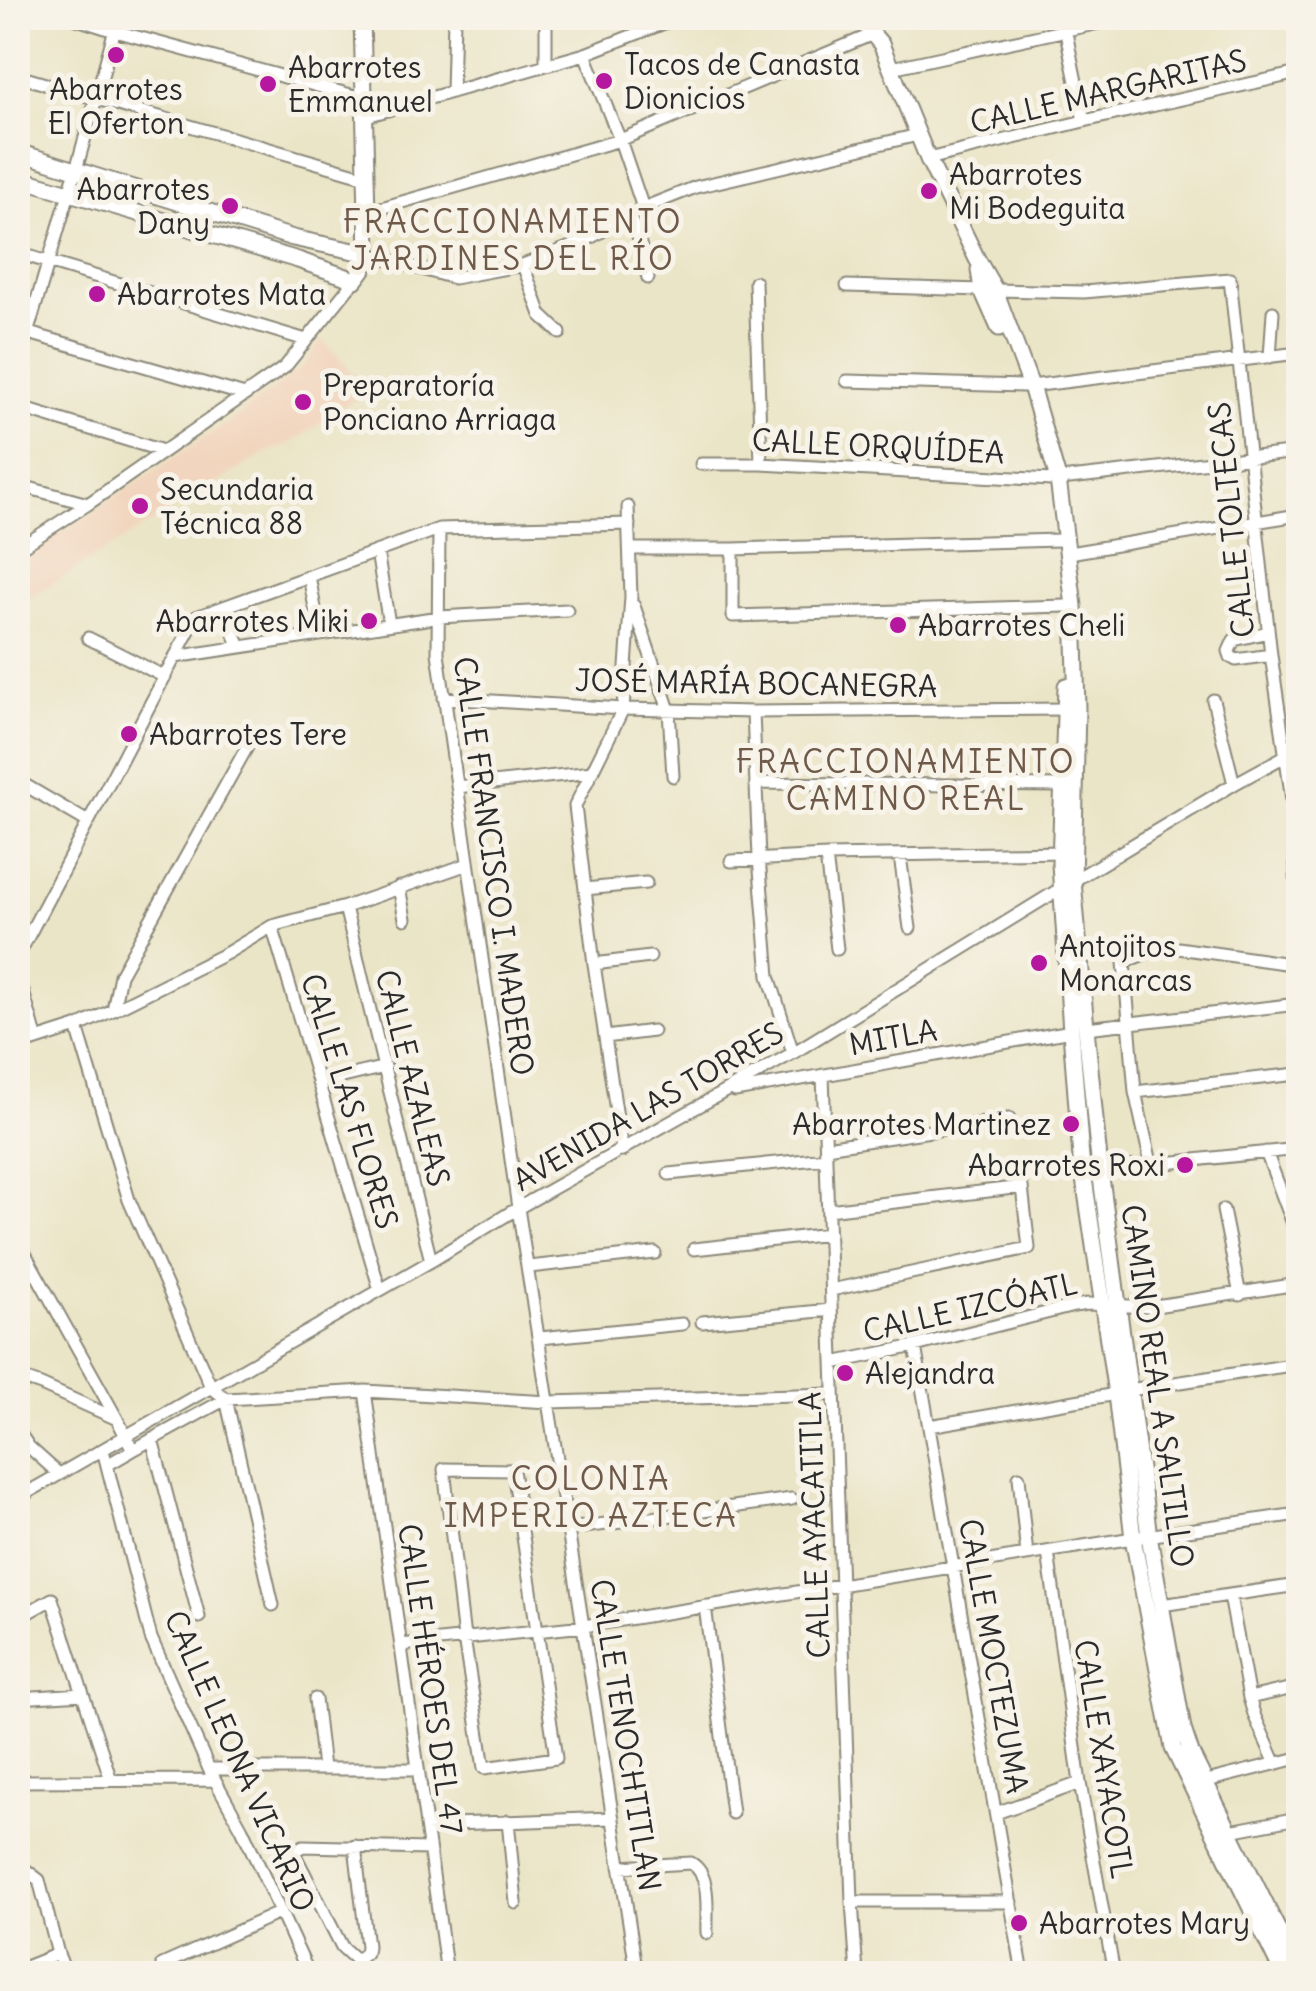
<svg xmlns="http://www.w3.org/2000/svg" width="1316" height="1991" font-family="Delius,sans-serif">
<rect width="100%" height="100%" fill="#f7f3e8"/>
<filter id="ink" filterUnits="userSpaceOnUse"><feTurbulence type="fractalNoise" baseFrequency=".01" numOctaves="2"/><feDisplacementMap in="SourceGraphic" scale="20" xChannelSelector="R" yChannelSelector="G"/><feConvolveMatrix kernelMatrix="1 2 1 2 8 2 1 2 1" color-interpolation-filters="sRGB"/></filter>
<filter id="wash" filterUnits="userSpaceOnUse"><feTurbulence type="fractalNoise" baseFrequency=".0048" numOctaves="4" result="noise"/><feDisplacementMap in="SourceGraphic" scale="40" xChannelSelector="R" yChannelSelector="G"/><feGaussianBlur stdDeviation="2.25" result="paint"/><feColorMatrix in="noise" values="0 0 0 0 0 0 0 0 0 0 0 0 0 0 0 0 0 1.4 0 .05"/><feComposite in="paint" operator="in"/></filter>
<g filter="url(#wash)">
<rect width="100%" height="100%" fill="#ebe5c8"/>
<path fill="#f2d5be" d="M 322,339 L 367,390 L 290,444 L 269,451 L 28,598 L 18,582 L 18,561 L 241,413 L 302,367 Z"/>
</g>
<g filter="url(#ink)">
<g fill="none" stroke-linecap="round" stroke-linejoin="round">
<g stroke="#8b887a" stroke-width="15">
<path id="minor" d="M 74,18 L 115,31 L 362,98
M 546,18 L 546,65
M 1063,18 L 1084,121
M 585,54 L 620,140 L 643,208
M 891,68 L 1122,18
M 18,76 L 366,177
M 452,92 L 454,18
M 363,117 L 585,54 L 677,18
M 928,159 L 1084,121 L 1298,73
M 367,212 L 620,140 L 873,34
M 629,216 L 638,236 L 648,278
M 18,253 L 306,340
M 368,254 L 454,278 L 523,265 L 581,243 L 643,208 L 696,187 L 918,135
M 523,265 L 541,315 L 560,333
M 755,282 L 761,464
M 847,286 L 982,290
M 995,290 L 1084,292 L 1230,279 L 1271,655 L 1293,807 L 1298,916
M 18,330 L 245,395
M 1270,357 L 1273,312
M 18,364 L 76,170 L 118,18
M 847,381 L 1024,386
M 1031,386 L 1298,353
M 18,407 L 163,451
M 701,464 L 761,464 L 1052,480 L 1298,452
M 18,485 L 88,504
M 439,529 L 438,653 L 518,1208 L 637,1974
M 18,549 L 88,504 L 285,367 L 355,280
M 630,549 L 733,549 L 1060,540
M 733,549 L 733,616 L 1066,606
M 377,552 L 389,624
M 1069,553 L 1298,515
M 309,576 L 320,635
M 634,606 L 669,710 L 673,776
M 223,607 L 240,647
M 1268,632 L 1234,640 L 1229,651 L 1231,657 L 1236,660 L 1271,655
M 88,638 L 165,677
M 175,657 L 439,617 L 567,610
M 444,698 L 623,709 L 753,712 L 1066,709
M 1213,700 L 1234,784
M 753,712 L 759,858 L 769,976 L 793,1053
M 18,781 L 88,822
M 757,783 L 1063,786
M 457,787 L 592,772
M 826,856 L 837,949
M 900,856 L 910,928
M 731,861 L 826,856 L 1064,852
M 399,887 L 405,919
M 585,889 L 646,883
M 345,907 L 431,1261
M 272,926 L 380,1290
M 18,956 L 196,617 L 439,529 L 629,524
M 594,964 L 650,957
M 18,974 L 37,1040
M 113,1010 L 120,975 L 247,747
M 77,1027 L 129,1200 L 211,1387 L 226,1399 L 273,1605
M 1086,1028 L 1298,1004
M 605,1037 L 653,1031
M 18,1046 L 77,1027 L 113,1010 L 227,953 L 272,926 L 345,907 L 468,864
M 823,1075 L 852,1902 L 857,1974
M 318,1083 L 385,1067
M 735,1091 L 1071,1031
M 1135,1092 L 1298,1074
M 826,1147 L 1009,1119
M 622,1151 L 594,964 L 575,806 L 623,709 L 631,597 L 628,507
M 1266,1152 L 1298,1237
M 1151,1163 L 1135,1092 L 1124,962 L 1164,946 L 1298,965
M 1100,1170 L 1298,1149
M 669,1174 L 826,1158
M 828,1210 L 1022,1187 L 1029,1248 L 831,1290
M 1223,1210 L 1240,1295
M 18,1241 L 117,1419
M 694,1249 L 829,1234
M 529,1267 L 655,1253
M 702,1322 L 831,1310
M 540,1338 L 682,1324
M 915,1346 L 1023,1974
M 833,1363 L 915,1346 L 1074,1306 L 1088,1304 L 1149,1307 L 1298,1284
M 18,1377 L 41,1385 L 117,1419 L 133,1450 L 226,1399 L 365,1391 L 549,1402 L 834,1394
M 1129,1390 L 1298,1364
M 365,1391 L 447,1974
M 929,1426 L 1116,1394
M 18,1431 L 29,1447 L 59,1474
M 152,1439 L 199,1617
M 103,1450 L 151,1638 L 209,1769 L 242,1829 L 309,1974
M 107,1465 L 133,1450
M 444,1469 L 513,1470 L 556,1758 L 484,1768 L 464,1638 Z
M 1019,1477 L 1027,1555
M 18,1498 L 431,1261 L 518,1208 L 793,1053 L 1073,881 L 1234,784 L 1298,749
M 569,1529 L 792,1499
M 1048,1552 L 1080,1783 L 1114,1974
M 1230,1596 L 1249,1698 L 1255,1717 L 1276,1764
M 1161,1605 L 1298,1585
M 705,1606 L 732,1813
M 18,1618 L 52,1599 L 111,1780
M 401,1645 L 584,1626 L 1133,1538 L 1298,1514
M 18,1698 L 83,1694
M 1249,1698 L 1298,1687
M 315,1699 L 323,1768
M 209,1769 L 418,1769
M 18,1781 L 215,1780
M 1199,1783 L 1298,1758
M 996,1813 L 1080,1783
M 508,1821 L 516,1903
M 426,1825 L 613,1818
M 1230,1831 L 1298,1818
M 355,1846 L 367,1946 L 366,1953 L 360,1958 L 354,1958 L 342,1947 L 296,1857 L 296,1850 L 303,1846 L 429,1849
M 18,1864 L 39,1880 L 58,1954 L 66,1974
M 620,1867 L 691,1863 C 712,1875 706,1910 707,1933
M 852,1902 L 1011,1902
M 18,1970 L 58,1954
M 166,1974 L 162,1965 L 281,1912"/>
</g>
<g stroke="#8b887a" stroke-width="19">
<path id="tertiary" d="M 859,18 L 881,44 L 928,159 L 977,259 L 995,290 L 1031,386 L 1058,479 L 1074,606 L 1077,708 L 1073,881 L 1086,1028 L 1100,1170 L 1149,1536 L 1183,1729 L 1191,1753 L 1298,1971
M 18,152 L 293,238 L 368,254
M 18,178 L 298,260 L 355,280 L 364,268 L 368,254 L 362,18
M 979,270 L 982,290 L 999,328
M 1066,686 L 1060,864 L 1071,1031 L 1081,1158 L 1116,1394 L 1133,1538 L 1173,1748 L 1283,1974"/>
</g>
<use href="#minor" stroke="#fff" stroke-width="11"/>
<use href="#tertiary" stroke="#fff" stroke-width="15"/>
</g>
</g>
<g fill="#b5179e" stroke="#f7f3e8" stroke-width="4">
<circle cx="116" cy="55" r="10"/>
<circle cx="604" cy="81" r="10"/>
<circle cx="268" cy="84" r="10"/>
<circle cx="929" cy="191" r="10"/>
<circle cx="230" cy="206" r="10"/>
<circle cx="97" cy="294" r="10"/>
<circle cx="303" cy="402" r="10"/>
<circle cx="140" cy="506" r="10"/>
<circle cx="369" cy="621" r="10"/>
<circle cx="898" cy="625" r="10"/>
<circle cx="129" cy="734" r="10"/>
<circle cx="1039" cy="963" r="10"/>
<circle cx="1071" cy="1124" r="10"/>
<circle cx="1185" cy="1165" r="10"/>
<circle cx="845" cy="1373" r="10"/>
<circle cx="1019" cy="1923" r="10"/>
</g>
<g text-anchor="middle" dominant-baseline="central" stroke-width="10" stroke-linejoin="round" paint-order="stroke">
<g font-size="30" fill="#2b2b2b" stroke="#f7f3e8" text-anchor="start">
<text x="624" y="64">Tacos de Canasta<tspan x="624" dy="34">Dionicios</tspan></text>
<text x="288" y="67">Abarrotes<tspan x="288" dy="34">Emmanuel</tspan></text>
<text x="116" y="89" text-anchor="middle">Abarrotes<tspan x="116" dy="34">El Oferton</tspan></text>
<text x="949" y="174">Abarrotes<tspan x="949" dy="34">Mi Bodeguita</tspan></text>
<text x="210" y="189" text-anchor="end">Abarrotes<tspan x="210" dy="34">Dany</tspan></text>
<text x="117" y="294">Abarrotes Mata</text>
<text x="323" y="385">Preparatoría<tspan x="323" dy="34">Ponciano Arriaga</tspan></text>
<text x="160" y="489">Secundaria<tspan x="160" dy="34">Técnica 88</tspan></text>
<text x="349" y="621" text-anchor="end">Abarrotes Miki</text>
<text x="918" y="625">Abarrotes Cheli</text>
<text x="149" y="734">Abarrotes Tere</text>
<text x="1059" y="946">Antojitos<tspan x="1059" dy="34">Monarcas</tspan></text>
<text x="1051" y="1124" text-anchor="end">Abarrotes Martinez</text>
<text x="1165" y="1165" text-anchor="end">Abarrotes Roxi</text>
<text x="865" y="1373">Alejandra</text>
<text x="1039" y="1923">Abarrotes Mary</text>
</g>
<g font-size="30" fill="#2b2b2b" stroke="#f7f3e8">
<text transform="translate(1108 91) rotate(-13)">CALLE MARGARITAS</text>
<text transform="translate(878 446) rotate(3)">CALLE ORQUÍDEA</text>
<text transform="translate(1231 520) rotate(-96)">CALLE TOLTECAS</text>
<text transform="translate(756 683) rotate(1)">JOSÉ MARÍA BOCANEGRA</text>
<text transform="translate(494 866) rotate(82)">CALLE FRANCISCO I. MADERO</text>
<text transform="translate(893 1037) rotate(-10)">MITLA</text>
<text transform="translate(413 1078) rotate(76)">CALLE AZALEAS</text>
<text transform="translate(350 1101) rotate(73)">CALLE LAS FLORES</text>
<text transform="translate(648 1106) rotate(-30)">AVENIDA LAS TORRES</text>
<text transform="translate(970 1307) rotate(-13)">CALLE IZCÓATL</text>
<text transform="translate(1158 1386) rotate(82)">CAMINO REAL A SALTILLO</text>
<text transform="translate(814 1525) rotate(-92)">CALLE AYACATITLA</text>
<text transform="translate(994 1656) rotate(80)">CALLE MOCTEZUMA</text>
<text transform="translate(431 1679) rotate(82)">CALLE HÉROES DEL 47</text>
<text transform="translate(626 1735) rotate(81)">CALLE TENOCHTITLAN</text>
<text transform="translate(1104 1759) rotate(81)">CALLE XAYACOTL</text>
<text transform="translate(240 1761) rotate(66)">CALLE LEONA VICARIO</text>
</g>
<g font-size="32" letter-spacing="2.5" fill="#6f5a49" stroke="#f7f3e8">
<text x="513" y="221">FRACCIONAMIENTO<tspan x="513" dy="37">JARDINES DEL RÍO</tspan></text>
<text x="906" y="761">FRACCIONAMIENTO<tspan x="906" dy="37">CAMINO REAL</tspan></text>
<text x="591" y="1478">COLONIA<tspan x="591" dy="37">IMPERIO AZTECA</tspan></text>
</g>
</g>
<rect width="1316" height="1991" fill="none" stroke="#f7f3e8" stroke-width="60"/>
</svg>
